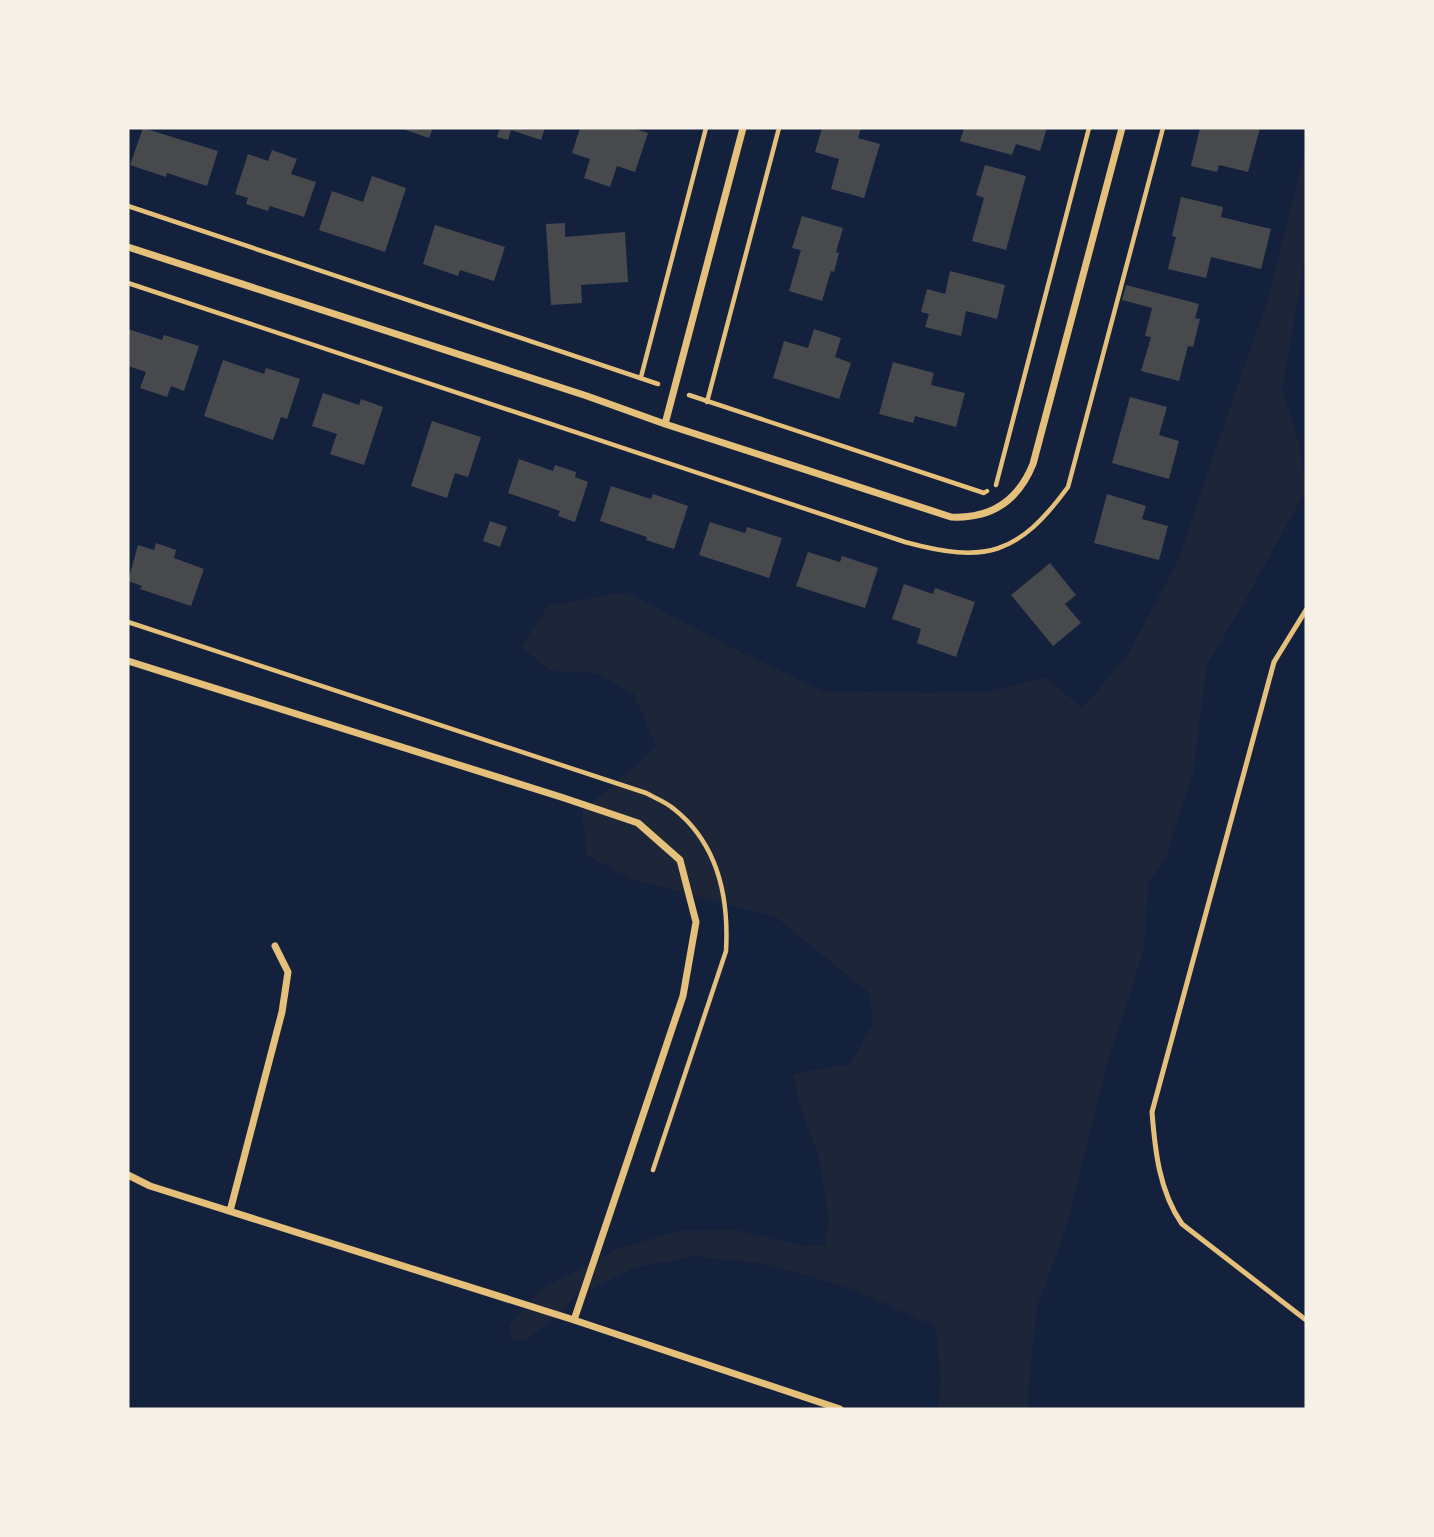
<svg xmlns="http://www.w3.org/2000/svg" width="1434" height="1537" font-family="'Alegreya Sans',sans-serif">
<rect width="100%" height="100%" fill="#14213d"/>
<path fill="#1d2539" d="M 1306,133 L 1306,251 L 1282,390 L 1299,444 L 1306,490 L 1242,606 L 1207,664 L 1193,774 L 1167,854 L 1148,884 L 1144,948 L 1105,1072 L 1066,1227 L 1037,1307 L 1027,1403 L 1030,1409 L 938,1409 L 941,1379 L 935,1326 L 854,1290 L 773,1265 L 696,1256 L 633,1268 L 573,1298 L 557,1316 L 524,1341 L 512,1339 L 509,1325 L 545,1287 L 618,1249 L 677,1231 L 736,1230 L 802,1246 L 825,1245 L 829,1218 L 819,1157 L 800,1106 L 793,1074 L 850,1064 L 873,1024 L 869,993 L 776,917 L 634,880 L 587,856 L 582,810 L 627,774 L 656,746 L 634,694 L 596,673 L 550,671 L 521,647 L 548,606 L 626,592 L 737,650 L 823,691 L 928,693 L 991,692 L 1045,677 L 1083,708 L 1128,654 L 1176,565 L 1267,301 L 1305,154 Z"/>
<path fill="#48494c" d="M 143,128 L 218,151 L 207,186 L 167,173 L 166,177 L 130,165 Z
M 400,128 L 433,128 L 429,138 Z
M 500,128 L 545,128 L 541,140 L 511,130 L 508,140 L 497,137 Z
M 580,128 L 633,128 L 648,133 L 635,172 L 617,166 L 610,187 L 584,178 L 590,159 L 572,153 Z
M 822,128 L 861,128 L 858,138 L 880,144 L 864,198 L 831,189 L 839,159 L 815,152 Z
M 964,128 L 1047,128 L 1040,151 L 1016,144 L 1012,155 L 960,141 Z
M 1200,128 L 1260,128 L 1248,172 L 1219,165 L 1217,172 L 1191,166 Z
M 272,150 L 297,159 L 291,174 L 316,182 L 304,217 L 270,206 L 268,211 L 246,204 L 248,198 L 235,194 L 248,154 L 268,161 Z
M 985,165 L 1026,176 L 1006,250 L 972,241 L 984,198 L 976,195 Z
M 372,176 L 406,188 L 385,252 L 319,230 L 332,191 L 363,202 Z
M 1181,197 L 1223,207 L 1221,217 L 1271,229 L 1261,269 L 1211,257 L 1206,278 L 1168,269 L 1176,237 L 1172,236 Z
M 802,216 L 843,228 L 836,252 L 839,253 L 834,272 L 831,271 L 822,301 L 789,291 L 801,250 L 792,248 Z
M 565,223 L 565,237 L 625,232 L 628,282 L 581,285 L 582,303 L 551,305 L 546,224 Z
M 435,225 L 505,247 L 494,281 L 460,270 L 458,276 L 423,264 Z
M 950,271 L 1005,285 L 997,319 L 966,311 L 961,336 L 925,327 L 929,314 L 921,312 L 927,289 L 945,294 Z
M 1126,285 L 1199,304 L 1195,318 L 1200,319 L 1193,347 L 1188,346 L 1179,381 L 1141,371 L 1151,337 L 1145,336 L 1152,308 L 1122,300 Z
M 128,329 L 162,340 L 164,335 L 199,346 L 184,391 L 171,386 L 167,397 L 140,388 L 146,372 L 128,366 Z
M 814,329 L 841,338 L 835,357 L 851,363 L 839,399 L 773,378 L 784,341 L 808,348 Z
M 223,360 L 264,374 L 266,368 L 300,379 L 287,419 L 281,417 L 273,440 L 204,416 Z
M 893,362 L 934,373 L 931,385 L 965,393 L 956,427 L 915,416 L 913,423 L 879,414 Z
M 323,393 L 359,405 L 361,399 L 383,407 L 364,465 L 330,454 L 337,434 L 312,426 Z
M 1130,397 L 1167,407 L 1159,435 L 1179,441 L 1169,479 L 1112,463 Z
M 432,421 L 481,437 L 468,477 L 455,473 L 447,498 L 411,486 Z
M 519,459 L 553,471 L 555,465 L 576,472 L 575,477 L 588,482 L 575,522 L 558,516 L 560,511 L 508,493 Z
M 611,486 L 651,499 L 653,494 L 688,506 L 674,549 L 646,540 L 647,537 L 600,521 Z
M 1107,494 L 1146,506 L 1142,519 L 1168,526 L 1159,560 L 1094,543 Z
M 490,521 L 507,527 L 500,547 L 483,541 Z
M 710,522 L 745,533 L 747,527 L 782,538 L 769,578 L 699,555 Z
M 156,543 L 176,550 L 174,558 L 204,569 L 191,606 L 140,589 L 142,586 L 128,581 L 138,545 L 154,550 Z
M 808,552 L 840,562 L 842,556 L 878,568 L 865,608 L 796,586 Z
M 1050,563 L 1076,595 L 1065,604 L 1081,623 L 1053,646 L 1011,595 Z
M 904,584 L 933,594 L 935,588 L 975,602 L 956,657 L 917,643 L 921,629 L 892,619 Z"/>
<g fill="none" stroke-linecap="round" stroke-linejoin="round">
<path stroke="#e5c07b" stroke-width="4.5" d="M 128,206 L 658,384
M 128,283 L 905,542 C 986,564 1018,555 1068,487 L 1163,128
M 641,377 L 706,128
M 689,395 L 984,493 L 987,491
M 707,402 L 779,128
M 996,485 L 1089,128
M 128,622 L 646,793 C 655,798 666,802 674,809 C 718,844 729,898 726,951 L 653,1170"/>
<path stroke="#e5c07b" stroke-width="5" d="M 1306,610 L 1274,662 L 1152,1112 C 1155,1150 1159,1191 1182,1224 L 1306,1320"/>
<path stroke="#e5c07b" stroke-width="7" d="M 128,247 L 587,396 L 665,424 L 951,517 C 991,519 1018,501 1033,464 L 1122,128
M 665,424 L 743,128
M 128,661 L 564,798 L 638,823 L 680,860 L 696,922 L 683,996 L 574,1320
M 128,1175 L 150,1186 L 574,1320 L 840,1409
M 230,1211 L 282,1012 L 288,972 L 275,946"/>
</g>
<rect width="1434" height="1537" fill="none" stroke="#f6f1e7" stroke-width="259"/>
</svg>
